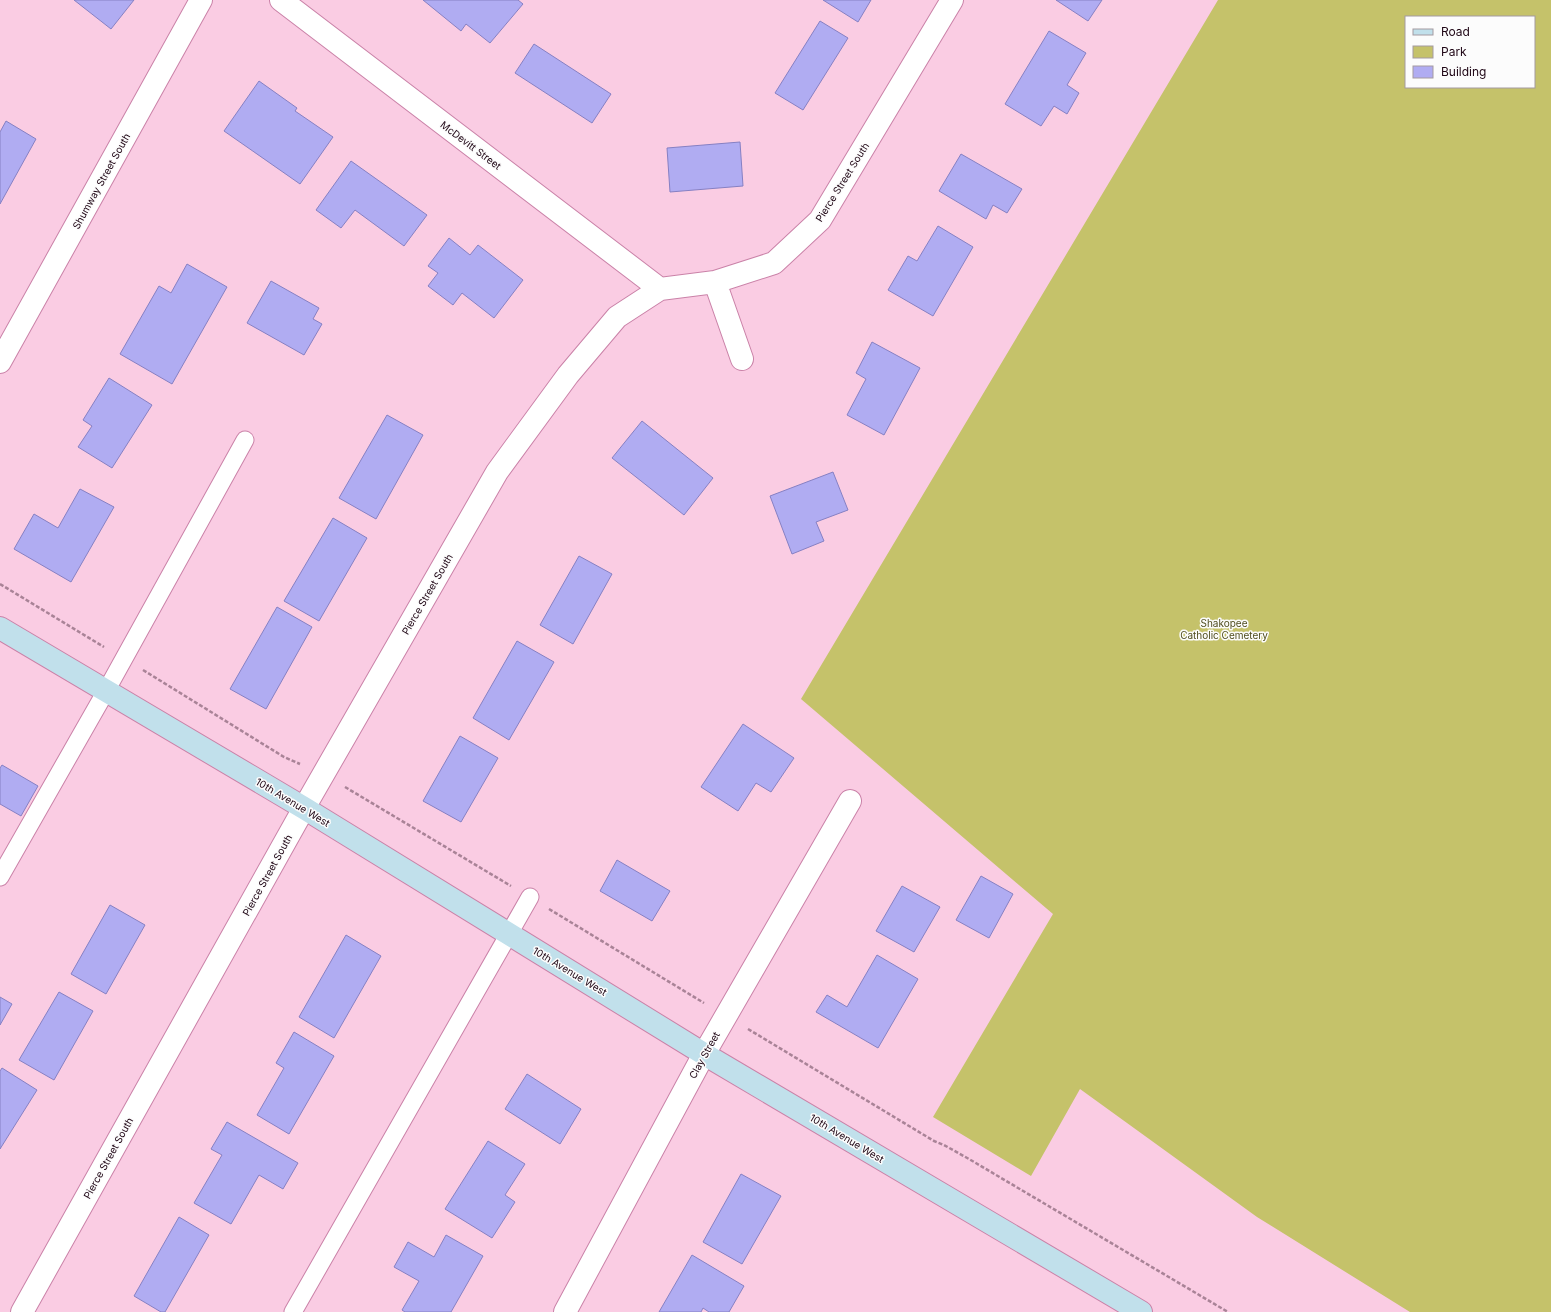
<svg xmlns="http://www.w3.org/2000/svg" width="1551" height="1312" font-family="Inter,sans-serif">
<rect width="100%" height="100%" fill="#facce3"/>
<path fill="#c5c26a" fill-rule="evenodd" d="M 1218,0 L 1551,0 L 1551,1312 L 1410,1312 L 1257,1217 L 1080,1089 L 1031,1176 L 933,1117 L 1053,914 L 801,699 ZM 1406,17 L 1534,17 L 1534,87 L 1406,87 Z"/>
<path fill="#b0acf2" stroke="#8680c3" d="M 74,0 L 134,0 L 111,29 Z
M 423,0 L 518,0 L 523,4 L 490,43 L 466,24 L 461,31 Z
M 823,0 L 871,0 L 858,22 Z
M 1056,0 L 1102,0 L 1088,21 Z
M 820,21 L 848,38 L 803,110 L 775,93 Z
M 1049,31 L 1086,53 L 1067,85 L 1079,93 L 1067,114 L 1054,106 L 1041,126 L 1005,104 Z
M 534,44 L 611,94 L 592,123 L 515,73 Z
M 259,81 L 297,108 L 295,111 L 333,137 L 300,184 L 224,131 Z
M 6,121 L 36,139 L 0,204 L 0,132 Z
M 740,142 L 743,186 L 670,192 L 667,148 Z
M 961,154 L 1022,189 L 1007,213 L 993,205 L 986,219 L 939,191 Z
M 351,161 L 427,215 L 404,246 L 355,210 L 341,228 L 316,210 Z
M 938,226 L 973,247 L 933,316 L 888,290 L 908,256 L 917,261 Z
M 449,238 L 470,255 L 478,245 L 523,280 L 494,318 L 462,293 L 453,305 L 428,286 L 438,273 L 428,266 Z
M 187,264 L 227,287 L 172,384 L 120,354 L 159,286 L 171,293 Z
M 271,281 L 319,308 L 313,319 L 322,324 L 304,355 L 247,323 Z
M 872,342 L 920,368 L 884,435 L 847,415 L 866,379 L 856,373 Z
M 109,378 L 152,405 L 112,468 L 78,447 L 92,426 L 83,420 Z
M 387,415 L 423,435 L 376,519 L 339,498 Z
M 642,421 L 713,478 L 684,515 L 612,458 Z
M 833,472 L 848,510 L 816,522 L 824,541 L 792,554 L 770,496 Z
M 80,489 L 114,507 L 71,582 L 14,549 L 34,514 L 58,528 Z
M 333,518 L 367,538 L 319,621 L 284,601 Z
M 579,556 L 612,574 L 573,644 L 540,625 Z
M 277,607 L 312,627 L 266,709 L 230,689 Z
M 517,641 L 554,662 L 509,740 L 473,718 Z
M 743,724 L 794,758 L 771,792 L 756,783 L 738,811 L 701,787 Z
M 460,736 L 498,758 L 461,822 L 423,801 Z
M 2,765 L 38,786 L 21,816 L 0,804 L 0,768 Z
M 617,860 L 670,891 L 652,921 L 600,891 Z
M 981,876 L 1013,894 L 989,938 L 956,920 Z
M 902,886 L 940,907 L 914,952 L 876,931 Z
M 110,905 L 145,925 L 106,994 L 71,974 Z
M 346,935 L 381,956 L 334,1038 L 299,1017 Z
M 877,955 L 918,979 L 878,1048 L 816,1012 L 827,995 L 847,1007 Z
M 59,992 L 93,1011 L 54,1080 L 19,1060 Z
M 0,997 L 12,1004 L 0,1025 Z
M 294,1032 L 334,1056 L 289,1134 L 257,1115 L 284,1068 L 276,1063 Z
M 2,1068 L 37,1090 L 0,1149 L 0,1071 Z
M 527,1074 L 581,1109 L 560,1144 L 505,1109 Z
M 227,1122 L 298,1163 L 283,1189 L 259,1175 L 231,1224 L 194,1203 L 222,1155 L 211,1149 Z
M 488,1141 L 525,1164 L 505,1195 L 515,1202 L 492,1238 L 445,1209 Z
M 741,1174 L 781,1196 L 742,1264 L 703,1242 Z
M 179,1217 L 209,1235 L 165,1312 L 161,1312 L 134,1296 Z
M 446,1235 L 483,1256 L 451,1312 L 405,1312 L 402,1310 L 419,1281 L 394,1267 L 408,1242 L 434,1257 Z
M 692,1255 L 744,1286 L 729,1312 L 709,1312 L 703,1308 L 701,1312 L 659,1312 Z"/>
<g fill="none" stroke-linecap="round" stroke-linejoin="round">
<g stroke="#ca82a8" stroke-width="19">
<path id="service" d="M 0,877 L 106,691 L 245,440
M 293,1312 L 530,897"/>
</g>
<g stroke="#ca82a8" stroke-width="24">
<path id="minor" d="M 281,0 L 660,289
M 715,282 L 742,359
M 0,362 L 201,0
M 22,1312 L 304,808 L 497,472 L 568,375 L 617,317 L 660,289 L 715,282 L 774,263 L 820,220 L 952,0
M 565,1312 L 704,1054 L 850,801"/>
</g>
<g stroke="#ca82a8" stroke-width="24">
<path id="secondary" d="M 0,628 L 304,808 L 704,1054 L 1141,1312"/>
</g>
<path stroke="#a98397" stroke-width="2.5" stroke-dasharray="4 2" stroke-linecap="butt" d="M 0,584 L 104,647
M 143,670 L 284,757 L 300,764
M 345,787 L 511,886
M 549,909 L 704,1003
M 748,1029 L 934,1141 L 944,1145 L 969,1159 L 1228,1312"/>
<use href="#service" stroke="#fff" stroke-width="17"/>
<use href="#minor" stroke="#fff" stroke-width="22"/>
<use href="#secondary" stroke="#c1e0eb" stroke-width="22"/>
</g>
<g text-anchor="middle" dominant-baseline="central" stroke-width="3" stroke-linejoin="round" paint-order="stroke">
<g font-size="10" fill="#1f0615" stroke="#fcfcfc">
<text transform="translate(471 145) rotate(37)">McDevitt Street</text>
<text transform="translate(101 181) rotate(-61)">Shumway Street South</text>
<text transform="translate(842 182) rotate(-58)">Pierce Street South</text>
<text transform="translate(427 594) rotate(-60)">Pierce Street South</text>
<text transform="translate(293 802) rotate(31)">10th Avenue West</text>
<text transform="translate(267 875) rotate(-61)">Pierce Street South</text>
<text transform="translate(570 971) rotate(31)">10th Avenue West</text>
<text transform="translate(704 1055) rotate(-61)">Clay Street</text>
<text transform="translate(847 1138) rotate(31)">10th Avenue West</text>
<text transform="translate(108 1158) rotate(-61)">Pierce Street South</text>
</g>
<g font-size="10" fill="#4f4d1e" stroke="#fcfcfc">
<text x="1224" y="623">Shakopee<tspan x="1224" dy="12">Catholic Cemetery</tspan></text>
</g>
</g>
<rect x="1405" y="16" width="130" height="72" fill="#fcfcfc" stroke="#a49aa0"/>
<rect x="1413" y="29" width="20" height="6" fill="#c1e0eb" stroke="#a49aa0"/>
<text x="1441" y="36" font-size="12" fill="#1f0615">Road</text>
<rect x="1413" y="46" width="20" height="12" fill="#c5c26a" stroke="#a49aa0"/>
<text x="1441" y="56" font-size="12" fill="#1f0615">Park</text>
<rect x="1413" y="66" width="20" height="12" fill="#b0acf2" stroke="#a49aa0"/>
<text x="1441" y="76" font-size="12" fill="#1f0615">Building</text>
</svg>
